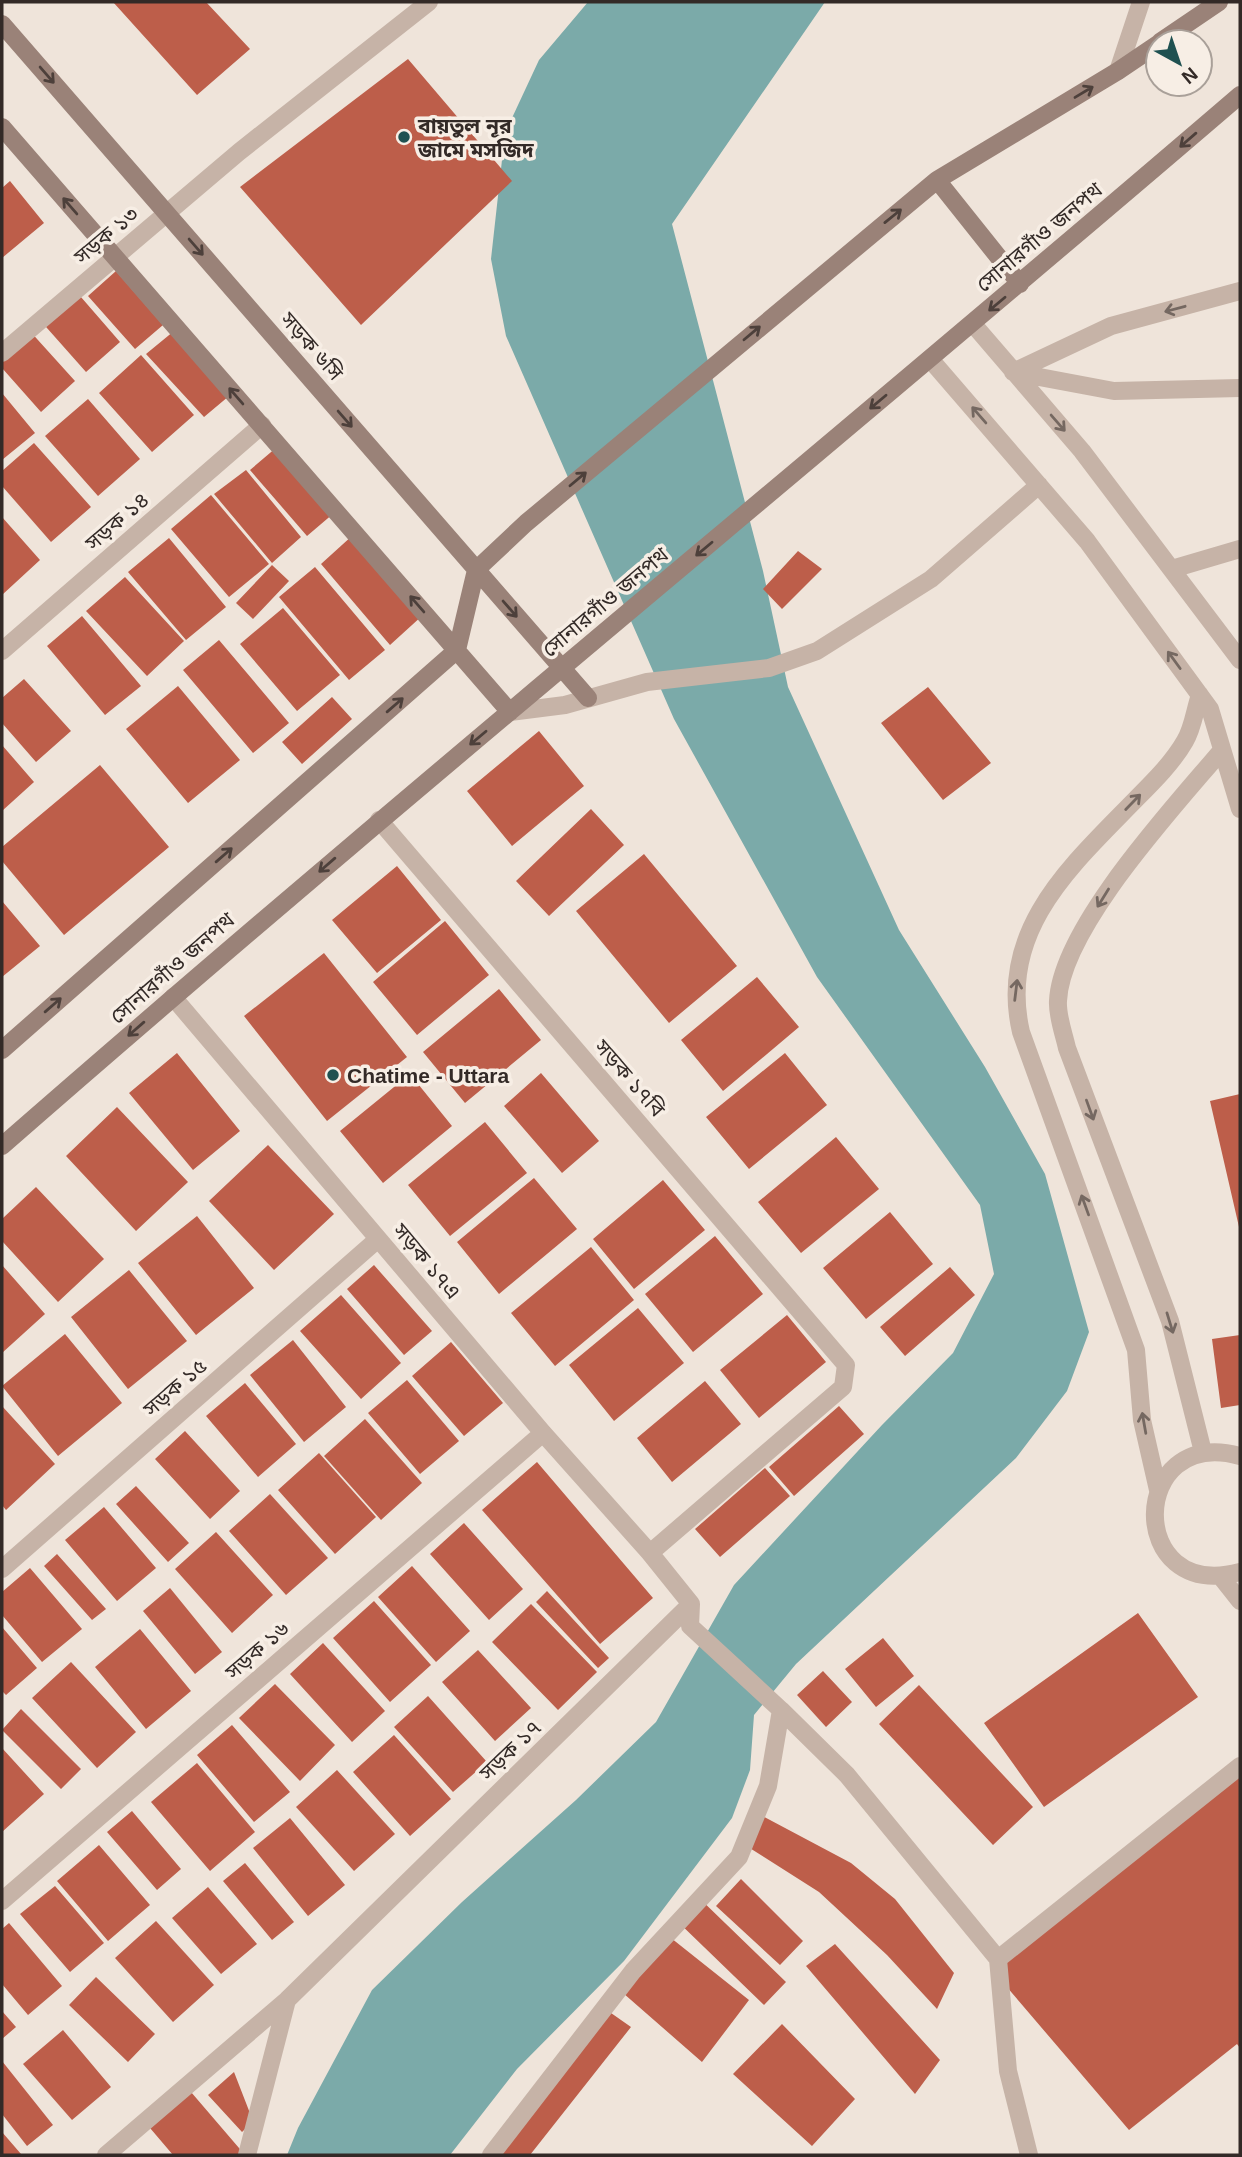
<svg xmlns="http://www.w3.org/2000/svg" width="1242" height="2157" font-family="Arial,'Noto Sans Bengali',sans-serif">
<rect width="100%" height="100%" fill="#efe4da"/>
<path fill="#7baaa9" d="M 588,2 L 825,2 L 672,224 L 763,571 L 788,687 L 899,930 L 985,1067 L 1045,1174 L 1089,1332 L 1067,1391 L 1016,1458 L 796,1664 L 754,1715 L 750,1770 L 732,1818 L 624,1961 L 517,2069 L 450,2155 L 287,2155 L 298,2128 L 372,1990 L 462,1902 L 576,1800 L 656,1722 L 734,1585 L 882,1425 L 953,1353 L 994,1274 L 980,1205 L 817,977 L 674,719 L 506,336 L 491,259 L 505,133 L 539,60 Z"/>
<path fill="#bd5e4a" d="M 113,2 L 206,2 L 250,49 L 197,95 Z
M 408,59 L 512,181 L 361,325 L 240,187 Z
M 10,181 L 44,223 L 2,258 L 2,188 Z
M 116,271 L 163,325 L 135,349 L 88,296 Z
M 74,289 L 120,342 L 86,372 L 39,319 Z
M 28,329 L 75,381 L 41,412 L 2,368 L 2,352 Z
M 174,331 L 229,396 L 204,417 L 146,354 Z
M 141,355 L 194,415 L 152,452 L 99,393 Z
M 2,393 L 35,433 L 2,460 Z
M 88,399 L 140,459 L 98,496 L 45,436 Z
M 34,443 L 91,507 L 51,542 L 2,486 L 2,471 Z
M 277,447 L 334,513 L 307,536 L 250,470 Z
M 246,470 L 301,537 L 272,563 L 214,494 Z
M 211,495 L 269,564 L 229,597 L 171,529 Z
M 2,517 L 40,560 L 2,595 Z
M 353,535 L 423,615 L 390,645 L 321,564 Z
M 169,538 L 226,607 L 186,640 L 128,572 Z
M 798,551 L 822,569 L 782,609 L 763,589 Z
M 272,565 L 289,581 L 253,619 L 236,603 Z
M 315,567 L 385,650 L 349,680 L 279,597 Z
M 125,577 L 184,641 L 147,676 L 86,611 Z
M 283,608 L 340,675 L 297,711 L 240,644 Z
M 82,616 L 141,686 L 105,715 L 47,646 Z
M 219,640 L 289,723 L 253,753 L 183,670 Z
M 24,679 L 71,731 L 36,762 L 2,723 L 2,698 Z
M 178,686 L 240,760 L 188,803 L 126,729 Z
M 928,687 L 991,763 L 943,800 L 881,723 Z
M 332,697 L 352,719 L 302,764 L 282,742 Z
M 539,731 L 584,786 L 512,846 L 467,791 Z
M 2,745 L 34,782 L 2,811 Z
M 100,765 L 169,847 L 64,935 L 2,861 L 2,847 Z
M 591,809 L 624,845 L 549,916 L 516,881 Z
M 644,854 L 737,966 L 669,1023 L 576,911 Z
M 397,866 L 441,920 L 377,973 L 332,920 Z
M 2,901 L 40,946 L 2,977 Z
M 445,921 L 489,975 L 417,1035 L 373,982 Z
M 324,953 L 407,1057 L 327,1121 L 244,1016 Z
M 757,977 L 799,1027 L 723,1091 L 681,1040 Z
M 499,989 L 541,1040 L 465,1103 L 423,1052 Z
M 177,1053 L 240,1131 L 193,1170 L 129,1093 Z
M 785,1053 L 827,1105 L 749,1169 L 706,1117 Z
M 541,1073 L 599,1141 L 562,1173 L 504,1106 Z
M 410,1074 L 452,1126 L 383,1183 L 340,1131 Z
M 1240,1094 L 1240,1227 L 1239,1227 L 1210,1101 Z
M 117,1107 L 188,1182 L 136,1231 L 66,1156 Z
M 485,1122 L 527,1173 L 450,1236 L 408,1185 Z
M 836,1137 L 879,1189 L 801,1253 L 758,1202 Z
M 268,1145 L 334,1214 L 274,1270 L 209,1201 Z
M 534,1178 L 577,1229 L 499,1294 L 457,1242 Z
M 663,1180 L 705,1230 L 634,1289 L 593,1239 Z
M 36,1187 L 104,1259 L 58,1302 L 2,1241 L 2,1219 Z
M 890,1212 L 933,1264 L 866,1319 L 823,1268 Z
M 197,1216 L 254,1288 L 196,1335 L 138,1263 Z
M 715,1236 L 763,1294 L 693,1352 L 645,1294 Z
M 591,1247 L 634,1300 L 555,1366 L 511,1313 Z
M 2,1265 L 45,1314 L 2,1353 Z
M 374,1265 L 432,1331 L 404,1355 L 347,1289 Z
M 950,1267 L 975,1295 L 905,1356 L 880,1327 Z
M 129,1270 L 187,1341 L 128,1389 L 71,1317 Z
M 341,1295 L 401,1363 L 361,1399 L 300,1331 Z
M 638,1308 L 684,1363 L 614,1421 L 569,1365 Z
M 787,1315 L 826,1362 L 759,1418 L 720,1370 Z
M 65,1334 L 122,1403 L 58,1456 L 2,1386 Z
M 1240,1335 L 1240,1405 L 1221,1408 L 1212,1339 Z
M 293,1340 L 346,1407 L 304,1442 L 250,1375 Z
M 451,1342 L 503,1403 L 464,1436 L 412,1376 Z
M 407,1380 L 459,1441 L 420,1474 L 368,1413 Z
M 705,1381 L 741,1424 L 672,1482 L 637,1438 Z
M 245,1383 L 296,1444 L 258,1477 L 206,1416 Z
M 2,1406 L 55,1464 L 6,1510 L 2,1505 Z
M 839,1406 L 864,1434 L 794,1496 L 769,1467 Z
M 365,1419 L 422,1483 L 381,1520 L 324,1456 Z
M 185,1431 L 240,1491 L 210,1519 L 155,1459 Z
M 319,1453 L 376,1517 L 335,1554 L 278,1490 Z
M 537,1462 L 653,1598 L 600,1644 L 482,1510 Z
M 765,1468 L 790,1496 L 720,1557 L 695,1529 Z
M 136,1486 L 189,1543 L 168,1562 L 116,1504 Z
M 270,1494 L 328,1558 L 286,1595 L 229,1531 Z
M 104,1507 L 156,1568 L 117,1601 L 65,1540 Z
M 464,1523 L 523,1589 L 489,1620 L 430,1554 Z
M 216,1532 L 273,1595 L 232,1633 L 175,1569 Z
M 57,1554 L 106,1609 L 92,1620 L 44,1566 Z
M 412,1566 L 470,1631 L 436,1662 L 378,1597 Z
M 30,1568 L 82,1629 L 42,1662 L 2,1615 L 2,1592 Z
M 170,1588 L 222,1652 L 195,1674 L 143,1611 Z
M 547,1591 L 609,1658 L 598,1668 L 536,1602 Z
M 374,1601 L 431,1665 L 390,1702 L 333,1638 Z
M 531,1604 L 597,1672 L 558,1710 L 492,1642 Z
M 1138,1613 L 1198,1697 L 1044,1807 L 984,1723 Z
M 2,1627 L 37,1668 L 6,1695 L 2,1691 Z
M 140,1629 L 191,1691 L 146,1729 L 95,1667 Z
M 883,1638 L 914,1676 L 876,1707 L 845,1669 Z
M 323,1643 L 385,1711 L 352,1742 L 290,1674 Z
M 478,1650 L 531,1708 L 495,1741 L 442,1682 Z
M 71,1662 L 136,1732 L 97,1768 L 32,1698 Z
M 823,1671 L 852,1702 L 826,1727 L 797,1695 Z
M 275,1684 L 335,1745 L 300,1781 L 239,1718 Z
M 919,1685 L 1033,1807 L 993,1845 L 879,1724 Z
M 428,1696 L 487,1762 L 453,1792 L 394,1727 Z
M 21,1709 L 81,1769 L 61,1789 L 2,1730 Z
M 232,1725 L 290,1792 L 254,1822 L 197,1755 Z
M 394,1735 L 451,1799 L 410,1836 L 353,1772 Z
M 2,1748 L 44,1794 L 2,1832 Z
M 197,1763 L 255,1832 L 210,1871 L 151,1802 Z
M 337,1770 L 395,1834 L 354,1871 L 296,1807 Z
M 1240,1771 L 1240,2048 L 1237,2044 L 1129,2130 L 994,1972 Z
M 132,1811 L 181,1869 L 157,1890 L 107,1832 Z
M 757,1813 L 851,1863 L 895,1899 L 954,1973 L 937,2009 L 887,1955 L 819,1892 L 737,1840 Z
M 290,1818 L 345,1885 L 308,1916 L 253,1848 Z
M 99,1845 L 150,1905 L 108,1941 L 57,1881 Z
M 245,1863 L 294,1922 L 272,1940 L 223,1881 Z
M 741,1879 L 803,1941 L 780,1965 L 716,1906 Z
M 55,1886 L 104,1943 L 70,1972 L 20,1914 Z
M 208,1887 L 257,1944 L 221,1974 L 172,1918 Z
M 694,1893 L 786,1982 L 764,2005 L 674,1918 Z
M 156,1921 L 214,1985 L 173,2022 L 115,1958 Z
M 9,1923 L 62,1986 L 28,2015 L 2,1984 L 2,1929 Z
M 671,1938 L 749,2000 L 702,2062 L 623,1993 Z
M 835,1944 L 940,2060 L 915,2094 L 806,1966 Z
M 96,1977 L 155,2034 L 128,2062 L 69,2005 Z
M 2,2011 L 16,2027 L 2,2039 Z
M 611,2013 L 631,2027 L 530,2155 L 500,2155 Z
M 782,2024 L 855,2099 L 812,2146 L 733,2074 Z
M 63,2030 L 111,2087 L 72,2120 L 23,2064 Z
M 2,2061 L 53,2125 L 27,2146 L 2,2114 Z
M 234,2072 L 253,2121 L 242,2132 L 208,2095 Z
M 191,2092 L 245,2155 L 173,2155 L 150,2128 Z
M 2,2132 L 21,2154 L 19,2155 L 2,2155 Z"/>
<g fill="none" stroke-linecap="round" stroke-linejoin="round">
<path stroke="#c6b3a7" stroke-width="18" d="M 1118,71 L 1141,2
M 973,324 L 1082,451 L 1240,660
M 2,353 L 239,152 L 429,2
M 930,359 L 1087,541 L 1210,709 L 1240,809
M 1013,372 L 1111,326 L 1240,291
M 1013,372 L 1114,391 L 1240,388
M 1172,569 L 1240,549
M 2,651 L 262,425
M 510,712 L 565,705 L 647,682 L 769,668 L 817,651 L 931,579 L 1039,485
M 173,997 L 543,1433 L 650,1553
M 1203,1452 L 1170,1321 L 1067,1048 C 1064,1034 1057,1016 1058,1001 C 1061,928 1175,806 1222,750
M 1240,1456 C 1128,1425 1125,1603 1240,1572
M 1158,1490 L 1142,1420 L 1136,1350 L 1021,1032 C 997,929 1073,864 1137,798 C 1154,781 1173,762 1185,741 C 1193,728 1195,709 1200,695
M 2,1569 L 378,1239
M 1221,1577 L 1240,1601
M 691,1604 L 690,1626 L 781,1710
M 2,1901 L 543,1433
M 106,2155 L 287,2000 L 691,1604 L 650,1553 L 843,1387 L 846,1365 L 379,820
M 247,2155 L 287,2000
M 491,2155 L 633,1971 L 739,1857 L 768,1786 L 781,1710 L 847,1775 L 998,1959
M 1029,2155 L 1008,2071 L 998,1959 L 1240,1766"/>
<path stroke="#9a8278" stroke-width="18" d="M 2,24 L 588,698
M 1160,42 L 1219,2
M 2,127 L 510,712
M 937,180 L 1020,284
M 2,1050 L 457,650 L 476,570 L 526,523 L 937,180 L 1118,71 L 1158,44
M 2,1146 C 409,790 829,448 1240,95"/>
</g>
<defs><path id="oneway-shaft" d="M-6 0H5M1.5-3L5.5 0L1.5 3" fill="none" stroke-width="1.6" stroke-linecap="round" stroke-linejoin="round" transform="scale(1.75)"/></defs>
<g stroke="#4d403b">
<use href="#oneway-shaft" transform="translate(47 75) rotate(49)"/>
<use href="#oneway-shaft" transform="translate(1084 92) rotate(-31)"/>
<use href="#oneway-shaft" transform="translate(1188 140) rotate(139)"/>
<use href="#oneway-shaft" transform="translate(70 206) rotate(-131)"/>
<use href="#oneway-shaft" transform="translate(893 216) rotate(-39)"/>
<use href="#oneway-shaft" transform="translate(196 247) rotate(49)"/>
<use href="#oneway-shaft" transform="translate(997 304) rotate(140)"/>
<use href="#oneway-shaft" transform="translate(752 333) rotate(-40)"/>
<use href="#oneway-shaft" transform="translate(236 396) rotate(-131)"/>
<use href="#oneway-shaft" transform="translate(878 402) rotate(140)"/>
<use href="#oneway-shaft" transform="translate(345 419) rotate(49)"/>
<use href="#oneway-shaft" transform="translate(578 479) rotate(-40)"/>
<use href="#oneway-shaft" transform="translate(704 549) rotate(140)"/>
<use href="#oneway-shaft" transform="translate(417 604) rotate(-131)"/>
<use href="#oneway-shaft" transform="translate(510 609) rotate(49)"/>
<use href="#oneway-shaft" transform="translate(395 705) rotate(-41)"/>
<use href="#oneway-shaft" transform="translate(478 738) rotate(140)"/>
<use href="#oneway-shaft" transform="translate(224 855) rotate(-41)"/>
<use href="#oneway-shaft" transform="translate(327 865) rotate(139)"/>
<use href="#oneway-shaft" transform="translate(53 1005) rotate(-41)"/>
<use href="#oneway-shaft" transform="translate(136 1029) rotate(139)"/>
</g>
<g stroke="#756861">
<use href="#oneway-shaft" transform="translate(1175 309) rotate(165)"/>
<use href="#oneway-shaft" transform="translate(979 415) rotate(-131)"/>
<use href="#oneway-shaft" transform="translate(1058 423) rotate(49)"/>
<use href="#oneway-shaft" transform="translate(1174 660) rotate(-126)"/>
<use href="#oneway-shaft" transform="translate(1133 802) rotate(-46)"/>
<use href="#oneway-shaft" transform="translate(1103 898) rotate(122)"/>
<use href="#oneway-shaft" transform="translate(1016 990) rotate(-83)"/>
<use href="#oneway-shaft" transform="translate(1090 1110) rotate(70)"/>
<use href="#oneway-shaft" transform="translate(1085 1205) rotate(-110)"/>
<use href="#oneway-shaft" transform="translate(1170 1323) rotate(73)"/>
<use href="#oneway-shaft" transform="translate(1144 1423) rotate(-100)"/>
</g>
<g fill="#1f5151" stroke="#f7eee5" stroke-width="2.5">
<circle cx="404" cy="137" r="7"/>
<circle cx="333" cy="1075" r="7"/>
</g>
<g text-anchor="middle" dominant-baseline="central" stroke-width="7" stroke-linejoin="round" paint-order="stroke">
<g font-size="21" font-weight="bold" fill="#332a27" stroke="#f7eee5" text-anchor="start">
<text x="418" y="125">বায়তুল নূর<tspan x="418" dy="24">জামে মসজিদ</tspan></text>
<text x="347" y="1075">Chatime - Uttara</text>
</g>
<g font-size="21" fill="#332a27" stroke="#f7eee5">
<text transform="translate(106 235) rotate(-40)">সড়ক ১৩</text>
<text transform="translate(1039 237) rotate(-40)">সোনারগাঁও জনপথ</text>
<text transform="translate(312 346) rotate(49)">সড়ক ৬সি</text>
<text transform="translate(117 521) rotate(-41)">সড়ক ১৪</text>
<text transform="translate(605 602) rotate(-40)">সোনারগাঁও জনপথ</text>
<text transform="translate(172 968) rotate(-41)">সোনারগাঁও জনপথ</text>
<text transform="translate(630 1078) rotate(49)">সড়ক ১৭বি</text>
<text transform="translate(427 1261) rotate(50)">সড়ক ১৭এ</text>
<text transform="translate(175 1387) rotate(-41)">সড়ক ১৫</text>
<text transform="translate(257 1650) rotate(-41)">সড়ক ১৬</text>
<text transform="translate(510 1750) rotate(-44)">সড়ক ১৭</text>
</g>
</g>
<rect width="1242" height="2157" fill="none" stroke="#332a27" stroke-width="7"/>
<g transform="translate(1179 63) rotate(140)"><circle r="33" fill="#f7eee5" stroke="#a9a099" stroke-width="2"/>
<path d="M0-5L12 26L0 18L-12 26Z" fill="#1f5151"/>
<text y="-10" font-size="19" font-weight="bold" text-anchor="middle" fill="#332a27">N</text>
</g>
</svg>
